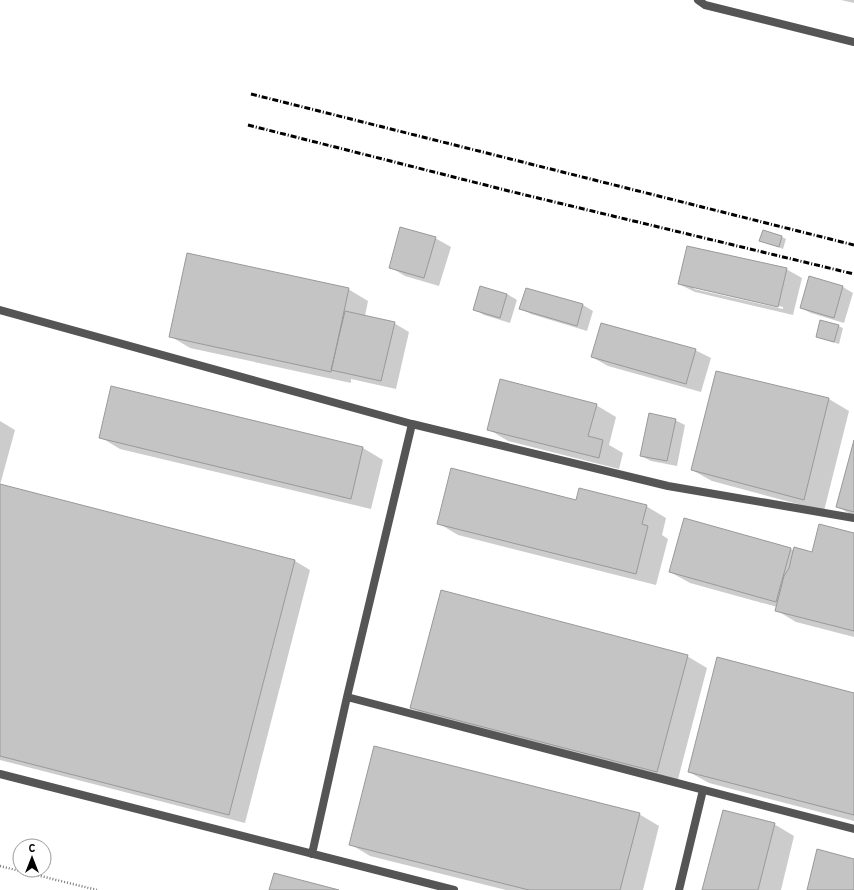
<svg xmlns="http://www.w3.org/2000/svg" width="854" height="890" font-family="Overpass,sans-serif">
<rect width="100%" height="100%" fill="#fff"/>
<path fill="#0003" fill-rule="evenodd" d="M 841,0 L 854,0 L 854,3 Z
M 782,237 L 786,239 L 783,249 L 760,240 Z
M 435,238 L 451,247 L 439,286 L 405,276 L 390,267 Z
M 786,269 L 802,278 L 793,315 L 695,292 L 679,284 ZM 694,287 L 783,307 L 783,309 L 694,289 Z
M 843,287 L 853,293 L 844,323 L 811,313 L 801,308 Z
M 348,289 L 368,301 L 365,316 L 394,323 L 409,332 L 396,389 L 351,379 L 351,383 L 190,348 L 170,336 Z
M 526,289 L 583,305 L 593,311 L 587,331 L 531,314 L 521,309 Z
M 507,294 L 517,300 L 510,323 L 484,315 L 474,309 Z
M 838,326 L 843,328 L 839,344 L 822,339 L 817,337 Z
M 695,350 L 711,358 L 701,392 L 608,366 L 592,357 Z
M 717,372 L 829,399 L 849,411 L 824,511 L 712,481 L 692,470 Z
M 596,405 L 616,417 L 609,445 L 623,453 L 619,469 L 508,441 L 488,429 Z
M 675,420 L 685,425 L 677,466 L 651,461 L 641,456 Z
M 0,421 L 15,430 L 0,485 L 295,561 L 310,570 L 245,823 L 0,760 Z
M 100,437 L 363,448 L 383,460 L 371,509 L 120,449 Z
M 854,444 L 854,516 L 838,507 Z
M 576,501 L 646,506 L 666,518 L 662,535 L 668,539 L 656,585 L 458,535 L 438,523 Z
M 684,519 L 794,550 L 813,553 L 854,534 L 854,637 L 796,622 L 776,610 L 777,607 L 690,583 L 670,572 Z
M 687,656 L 707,668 L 677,783 L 431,719 L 411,707 Z
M 854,694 L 854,821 L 709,783 L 689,772 Z
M 639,814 L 659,826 L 643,890 L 506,890 L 370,856 L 350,844 Z
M 774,824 L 794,836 L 781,890 L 703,890 Z"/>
<path fill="#c4c4c4" stroke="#999" d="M 400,227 L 436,237 L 424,278 L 389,268 Z
M 763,230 L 782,236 L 779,247 L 759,241 Z
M 687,246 L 787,268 L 778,307 L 678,284 Z
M 187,253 L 349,288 L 331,372 L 169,337 Z
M 809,276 L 843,286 L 834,318 L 800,308 Z
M 480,286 L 507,294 L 500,318 L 473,310 Z
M 526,288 L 583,304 L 577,326 L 519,309 Z
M 345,311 L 395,322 L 381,381 L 331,370 Z
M 820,320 L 839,325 L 834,342 L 816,337 Z
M 601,323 L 696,349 L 686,384 L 591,357 Z
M 716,371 L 829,398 L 804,500 L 691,470 Z
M 500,379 L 597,404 L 588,436 L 603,440 L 599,458 L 487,430 Z
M 111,386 L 363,447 L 351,499 L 99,438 Z
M 649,413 L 676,419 L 667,461 L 640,456 Z
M 854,440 L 854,512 L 836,507 Z
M 451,468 L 576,500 L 579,488 L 647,505 L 642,524 L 648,526 L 636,574 L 437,524 Z
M 0,484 L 295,560 L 229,815 L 0,756 Z
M 684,518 L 791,548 L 776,602 L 669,572 Z
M 819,524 L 854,533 L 854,631 L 775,611 L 784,576 L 789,568 L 794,547 L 812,552 Z
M 441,590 L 688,655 L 657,772 L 410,708 Z
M 717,657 L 854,693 L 854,815 L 688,772 Z
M 374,746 L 640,813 L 620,890 L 529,890 L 349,845 Z
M 723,810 L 775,823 L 758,890 L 702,890 Z
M 817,849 L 854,859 L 854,890 L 807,890 Z
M 274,873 L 339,890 L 269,890 Z"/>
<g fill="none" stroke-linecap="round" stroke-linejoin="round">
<path stroke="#777" stroke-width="2.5" stroke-dasharray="1 2" stroke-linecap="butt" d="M 0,866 L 97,890"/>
<path stroke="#555" stroke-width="8" d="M 698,0 L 705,5 L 854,42
M 0,310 L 412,424 L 668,486 L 854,518
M 347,697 L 854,829
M 0,774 L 454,890
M 312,854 L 347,697 L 412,424
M 679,890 L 703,790"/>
<path stroke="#000" stroke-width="3" stroke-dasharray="6 2 1 2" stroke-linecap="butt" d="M 251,94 L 854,245
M 248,125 L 513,192 L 854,274"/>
</g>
<g transform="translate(32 858)"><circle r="19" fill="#ffffff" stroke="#999999"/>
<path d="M0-3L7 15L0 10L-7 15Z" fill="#000000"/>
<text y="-6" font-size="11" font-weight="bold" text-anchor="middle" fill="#000000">С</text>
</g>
</svg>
